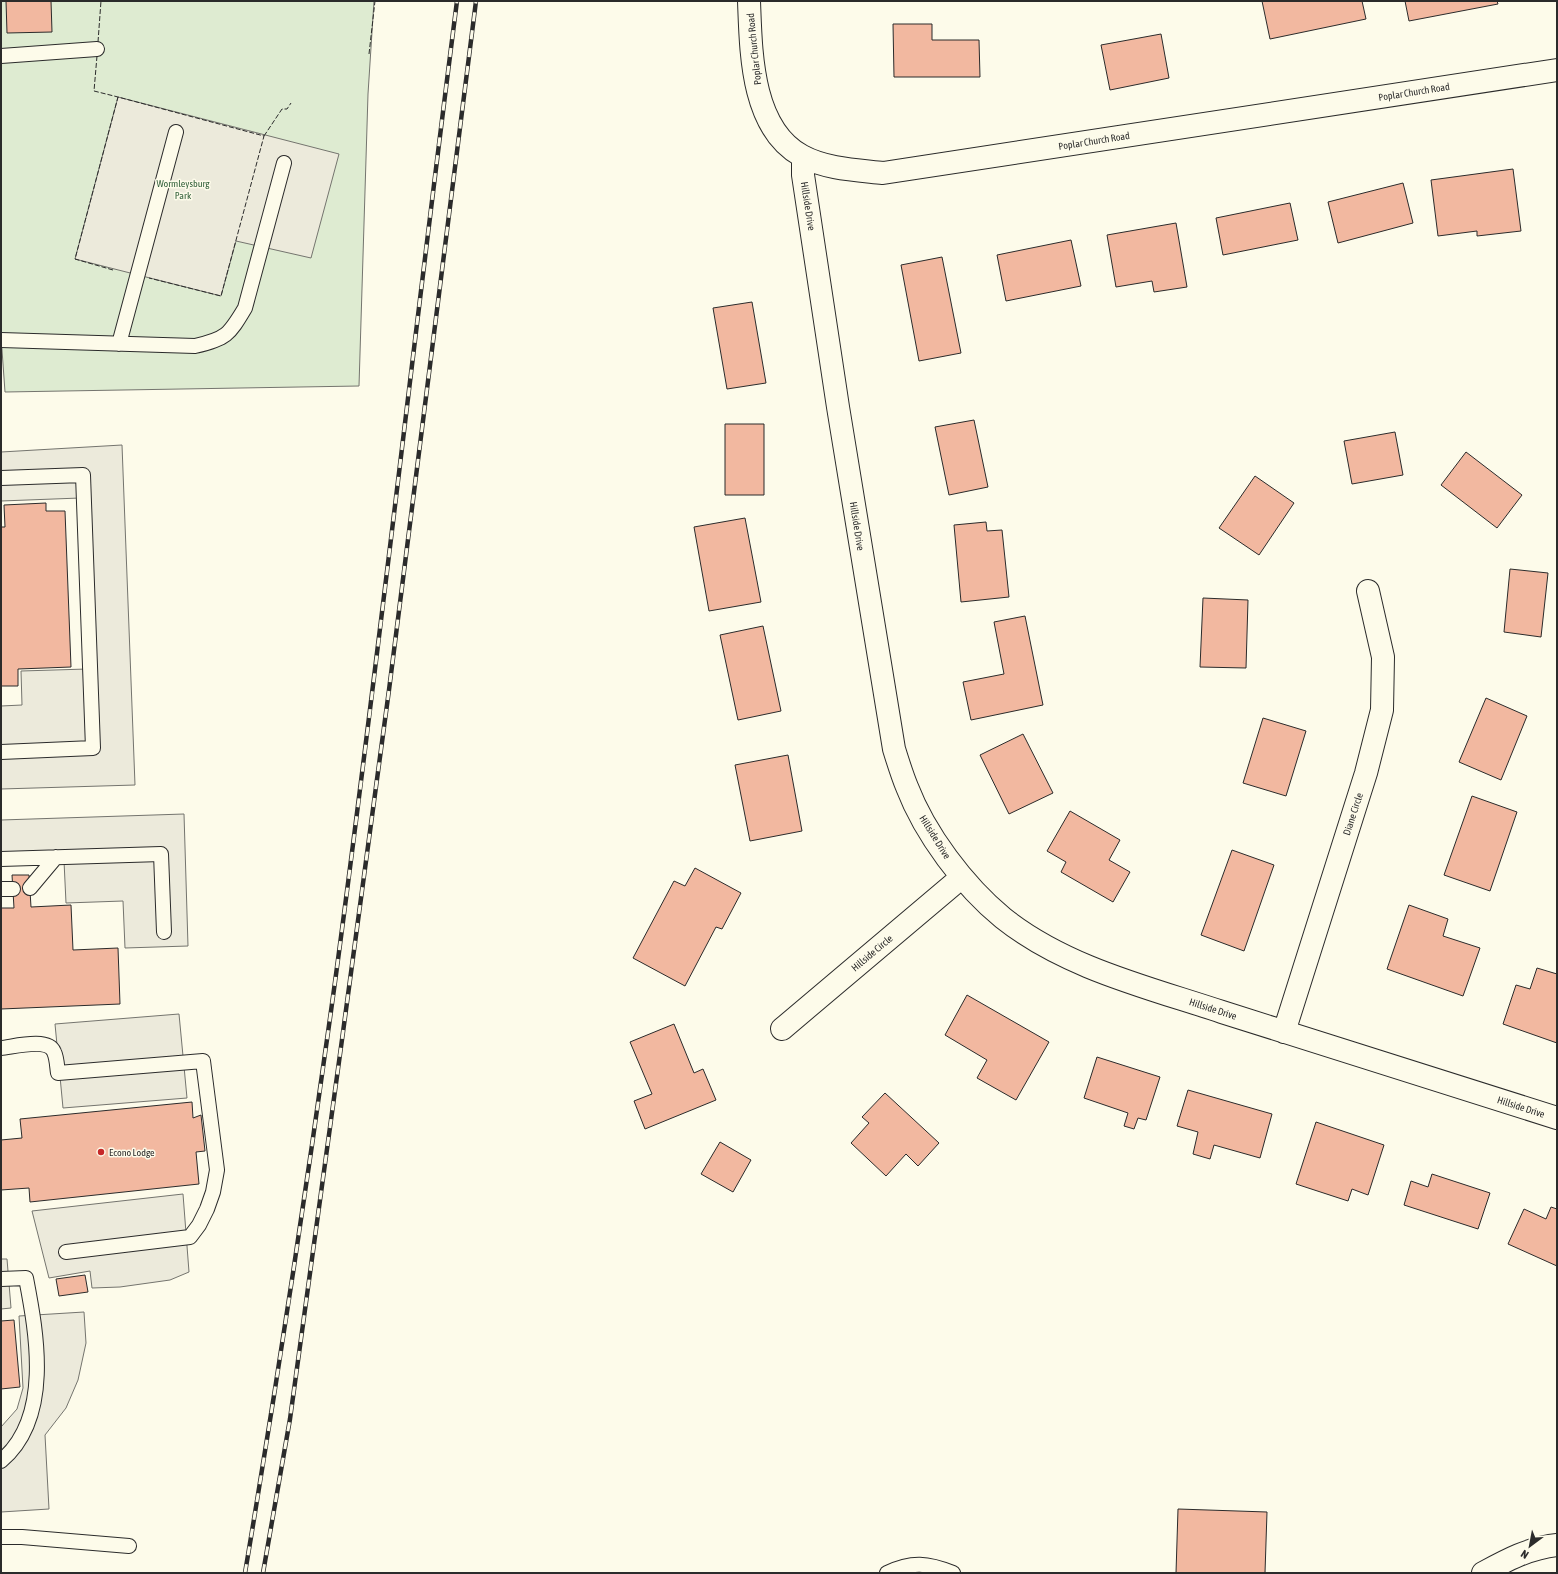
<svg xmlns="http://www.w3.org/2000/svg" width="1558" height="1574" font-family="'Asap Condensed',sans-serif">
<rect width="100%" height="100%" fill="#fdfbea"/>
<path fill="#deebd1" stroke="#74746e" d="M 1,1 L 374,1 L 368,94 L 359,386 L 5,392 L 1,336 Z"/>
<path fill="#eceadb" stroke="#74746e" d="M 118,97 L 339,154 L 311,258 L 236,241 L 221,296 L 75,259 Z
M 122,445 L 135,785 L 1,789 L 1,706 L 22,705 L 21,671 L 87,669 L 80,498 L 1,501 L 1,452 Z
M 184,814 L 188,946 L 125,948 L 123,901 L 66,903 L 64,861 L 1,862 L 1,820 Z
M 179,1014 L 187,1098 L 63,1108 L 55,1024 Z
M 183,1194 L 189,1272 L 170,1280 L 120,1287 L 92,1288 L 90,1271 L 49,1278 L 32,1211 Z
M 1,1259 L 7,1259 L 11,1308 L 1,1309 Z
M 84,1312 L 86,1343 L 78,1380 L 66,1408 L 45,1435 L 49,1509 L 1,1512 L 1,1427 L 17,1409 L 23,1388 L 19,1316 Z"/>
<path fill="#f2b8a0" stroke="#2b2b2b" d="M 6,1 L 51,1 L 52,32 L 7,33 Z
M 1262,1 L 1362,1 L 1366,19 L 1270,39 Z
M 1405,1 L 1497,1 L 1498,4 L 1409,21 Z
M 893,24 L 932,24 L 932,40 L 979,40 L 980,77 L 894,77 Z
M 1161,34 L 1169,78 L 1110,90 L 1101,45 Z
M 1513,169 L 1521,231 L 1477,236 L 1477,231 L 1438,236 L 1431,180 Z
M 1403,183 L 1413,223 L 1338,243 L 1328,202 Z
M 1290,203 L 1298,240 L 1223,255 L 1216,218 Z
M 1176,223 L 1187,287 L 1154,292 L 1152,281 L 1116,287 L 1107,235 Z
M 1071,240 L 1081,286 L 1006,301 L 997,255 Z
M 942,257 L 961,353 L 919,361 L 901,265 Z
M 752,302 L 766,383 L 727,389 L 713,308 Z
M 974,420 L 988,487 L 949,495 L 935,427 Z
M 725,424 L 764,424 L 764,495 L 725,495 Z
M 1395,432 L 1403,475 L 1352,484 L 1344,441 Z
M 1466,452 L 1522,495 L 1497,528 L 1441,485 Z
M 1255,476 L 1294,503 L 1259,555 L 1219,528 Z
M 46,503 L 46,511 L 65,511 L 71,667 L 18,669 L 18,686 L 1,686 L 1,527 L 5,527 L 4,505 Z
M 745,518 L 761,602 L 709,611 L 694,527 Z
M 986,522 L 987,531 L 1002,530 L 1009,597 L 961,602 L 954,525 Z
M 1510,569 L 1548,573 L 1541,637 L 1504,632 Z
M 1203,598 L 1248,600 L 1246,668 L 1200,667 Z
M 1025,616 L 1043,705 L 971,720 L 963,682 L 1004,674 L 994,622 Z
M 763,626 L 781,711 L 738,720 L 720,635 Z
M 1486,698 L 1527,716 L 1501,780 L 1459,762 Z
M 1263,718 L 1306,731 L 1286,796 L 1243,783 Z
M 1023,734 L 1053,793 L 1009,814 L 980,755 Z
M 788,755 L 802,831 L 750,841 L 735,765 Z
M 1472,796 L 1517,812 L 1490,891 L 1444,875 Z
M 1070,811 L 1120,840 L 1109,860 L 1130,872 L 1113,902 L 1061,872 L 1066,862 L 1047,851 Z
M 1232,850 L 1274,865 L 1244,951 L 1201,935 Z
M 695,868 L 741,893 L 722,929 L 716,927 L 685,986 L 633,958 L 674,881 L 685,886 Z
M 12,875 L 29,875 L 31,907 L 71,905 L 73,950 L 118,948 L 120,1004 L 1,1009 L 1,908 L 14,908 Z
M 1409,905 L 1448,919 L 1443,936 L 1480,948 L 1463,996 L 1387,969 Z
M 1537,968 L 1557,974 L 1557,1043 L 1503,1024 L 1516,985 L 1530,989 Z
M 967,995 L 1049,1042 L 1016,1100 L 977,1078 L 987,1060 L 945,1035 Z
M 674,1024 L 694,1073 L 703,1069 L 716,1100 L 645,1129 L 634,1101 L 652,1094 L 630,1042 Z
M 1097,1057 L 1160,1077 L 1146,1120 L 1138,1118 L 1134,1129 L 1124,1126 L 1128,1113 L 1084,1098 Z
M 1188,1090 L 1272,1114 L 1260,1158 L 1214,1145 L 1210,1159 L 1193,1154 L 1198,1132 L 1177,1126 Z
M 885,1093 L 939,1143 L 918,1166 L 906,1154 L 886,1176 L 851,1143 L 869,1123 L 862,1117 Z
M 192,1102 L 193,1118 L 201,1115 L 205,1151 L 196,1152 L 199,1184 L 30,1202 L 29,1188 L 1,1190 L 1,1140 L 22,1138 L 20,1119 Z
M 1316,1122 L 1384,1145 L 1368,1195 L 1352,1189 L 1348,1201 L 1296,1184 Z
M 720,1142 L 751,1160 L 733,1192 L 701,1174 Z
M 1432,1174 L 1490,1193 L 1478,1229 L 1404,1205 L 1411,1181 L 1428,1187 Z
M 1551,1207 L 1557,1209 L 1557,1266 L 1508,1244 L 1524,1209 L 1546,1219 Z
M 85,1275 L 88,1292 L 59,1296 L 56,1279 Z
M 14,1320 L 20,1387 L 1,1389 L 1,1321 Z
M 1178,1509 L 1267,1512 L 1265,1573 L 1176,1573 Z"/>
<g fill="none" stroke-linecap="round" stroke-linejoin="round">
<g stroke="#2b2b2b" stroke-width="16">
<path id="service" d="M 1,56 L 97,49
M 1,340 L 195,346 C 226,339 229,335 245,308 L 284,163
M 119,344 L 176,132
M 1,478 L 83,475 L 93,748 L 1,752
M 1,859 L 161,854 L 164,932
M 30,888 L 56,857
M 1,889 L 13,889
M 1,1048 C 13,1047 48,1037 54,1052 C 57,1058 57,1067 58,1073 L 203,1061 L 217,1170 L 213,1192 L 207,1209 L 199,1225 L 190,1237 L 66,1252
M 1,1279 L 26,1278 C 37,1335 52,1418 1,1461
M 1,1537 L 22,1537 L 129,1546
M 887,1573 C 912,1561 928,1563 953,1573"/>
</g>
<g stroke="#2b2b2b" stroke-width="24">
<path id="minor" d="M 803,157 L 803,175 L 838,407 L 894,749 C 898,762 902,775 907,787 C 925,834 964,886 1003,918 C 1066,968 1147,987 1222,1012 C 1333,1048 1445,1083 1557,1118
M 782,1029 L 962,877
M 1284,1032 L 1366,773 L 1382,710 L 1383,657 L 1368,591
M 1483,1573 C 1507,1560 1529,1548 1557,1545"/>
</g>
<g stroke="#2b2b2b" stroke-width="24">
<path id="tertiary" d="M 749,1 C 751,52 751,128 802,156 C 826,169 856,170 883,173 L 1557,70"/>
</g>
<use href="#service" stroke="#fdfbea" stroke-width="14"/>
<use href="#minor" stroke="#fdfbea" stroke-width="22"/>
<use href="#tertiary" stroke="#fdfbea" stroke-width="22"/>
<g stroke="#2b2b2b" stroke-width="4.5">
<path id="rail" d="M 245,1573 C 278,1377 308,1179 335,982 C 379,655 415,328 457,1
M 263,1573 L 290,1419 L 341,1047 L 389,690 L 476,1"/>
</g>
<use href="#rail" stroke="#fdfbea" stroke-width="3" stroke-dasharray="9" stroke-linecap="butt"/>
<path stroke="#2b2b2b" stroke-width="1" stroke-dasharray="5 2" stroke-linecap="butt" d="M 98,42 L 101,1
M 369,54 L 375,1
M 97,56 L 94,91 L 118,97
M 264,136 L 282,109 L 287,109 L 291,103
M 113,270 L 75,259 L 118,97 L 264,136 L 221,296 L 149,278"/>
</g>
<circle fill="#c62828" stroke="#fdfbea" stroke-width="1.5" cx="101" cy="1152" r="4"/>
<g text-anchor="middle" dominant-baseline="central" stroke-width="3" stroke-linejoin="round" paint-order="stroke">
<g font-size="10" fill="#2b2b2b" stroke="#fdfbea">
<text transform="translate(754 49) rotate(-96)">Poplar Church Road</text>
<text transform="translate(1414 92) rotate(-9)">Poplar Church Road</text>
<text transform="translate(1094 141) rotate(-9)">Poplar Church Road</text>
<text transform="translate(808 206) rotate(81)">Hillside Drive</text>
<text transform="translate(857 526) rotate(81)">Hillside Drive</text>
<text transform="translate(1353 814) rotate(-72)">Diane Circle</text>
<text transform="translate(935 837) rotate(58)">Hillside Drive</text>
<text transform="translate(872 953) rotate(-40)">Hillside Circle</text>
<text transform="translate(1213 1009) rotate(18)">Hillside Drive</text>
<text transform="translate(1521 1107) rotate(18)">Hillside Drive</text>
</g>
<g font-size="10" fill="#34623c" stroke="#fdfbea">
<text x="183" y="183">Wormleysburg<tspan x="183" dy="12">Park</tspan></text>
</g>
<g font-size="10" fill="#2b2b2b" stroke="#fdfbea" text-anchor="start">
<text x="109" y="1152">Econo Lodge</text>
</g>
</g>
<rect width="1558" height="1574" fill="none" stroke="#2b2b2b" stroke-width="4"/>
<g transform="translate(1530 1546) rotate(212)" stroke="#fdfbea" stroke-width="3" paint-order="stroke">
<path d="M0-3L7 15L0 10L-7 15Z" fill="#2b2b2b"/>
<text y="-6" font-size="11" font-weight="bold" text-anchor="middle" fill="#2b2b2b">N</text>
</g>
</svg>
